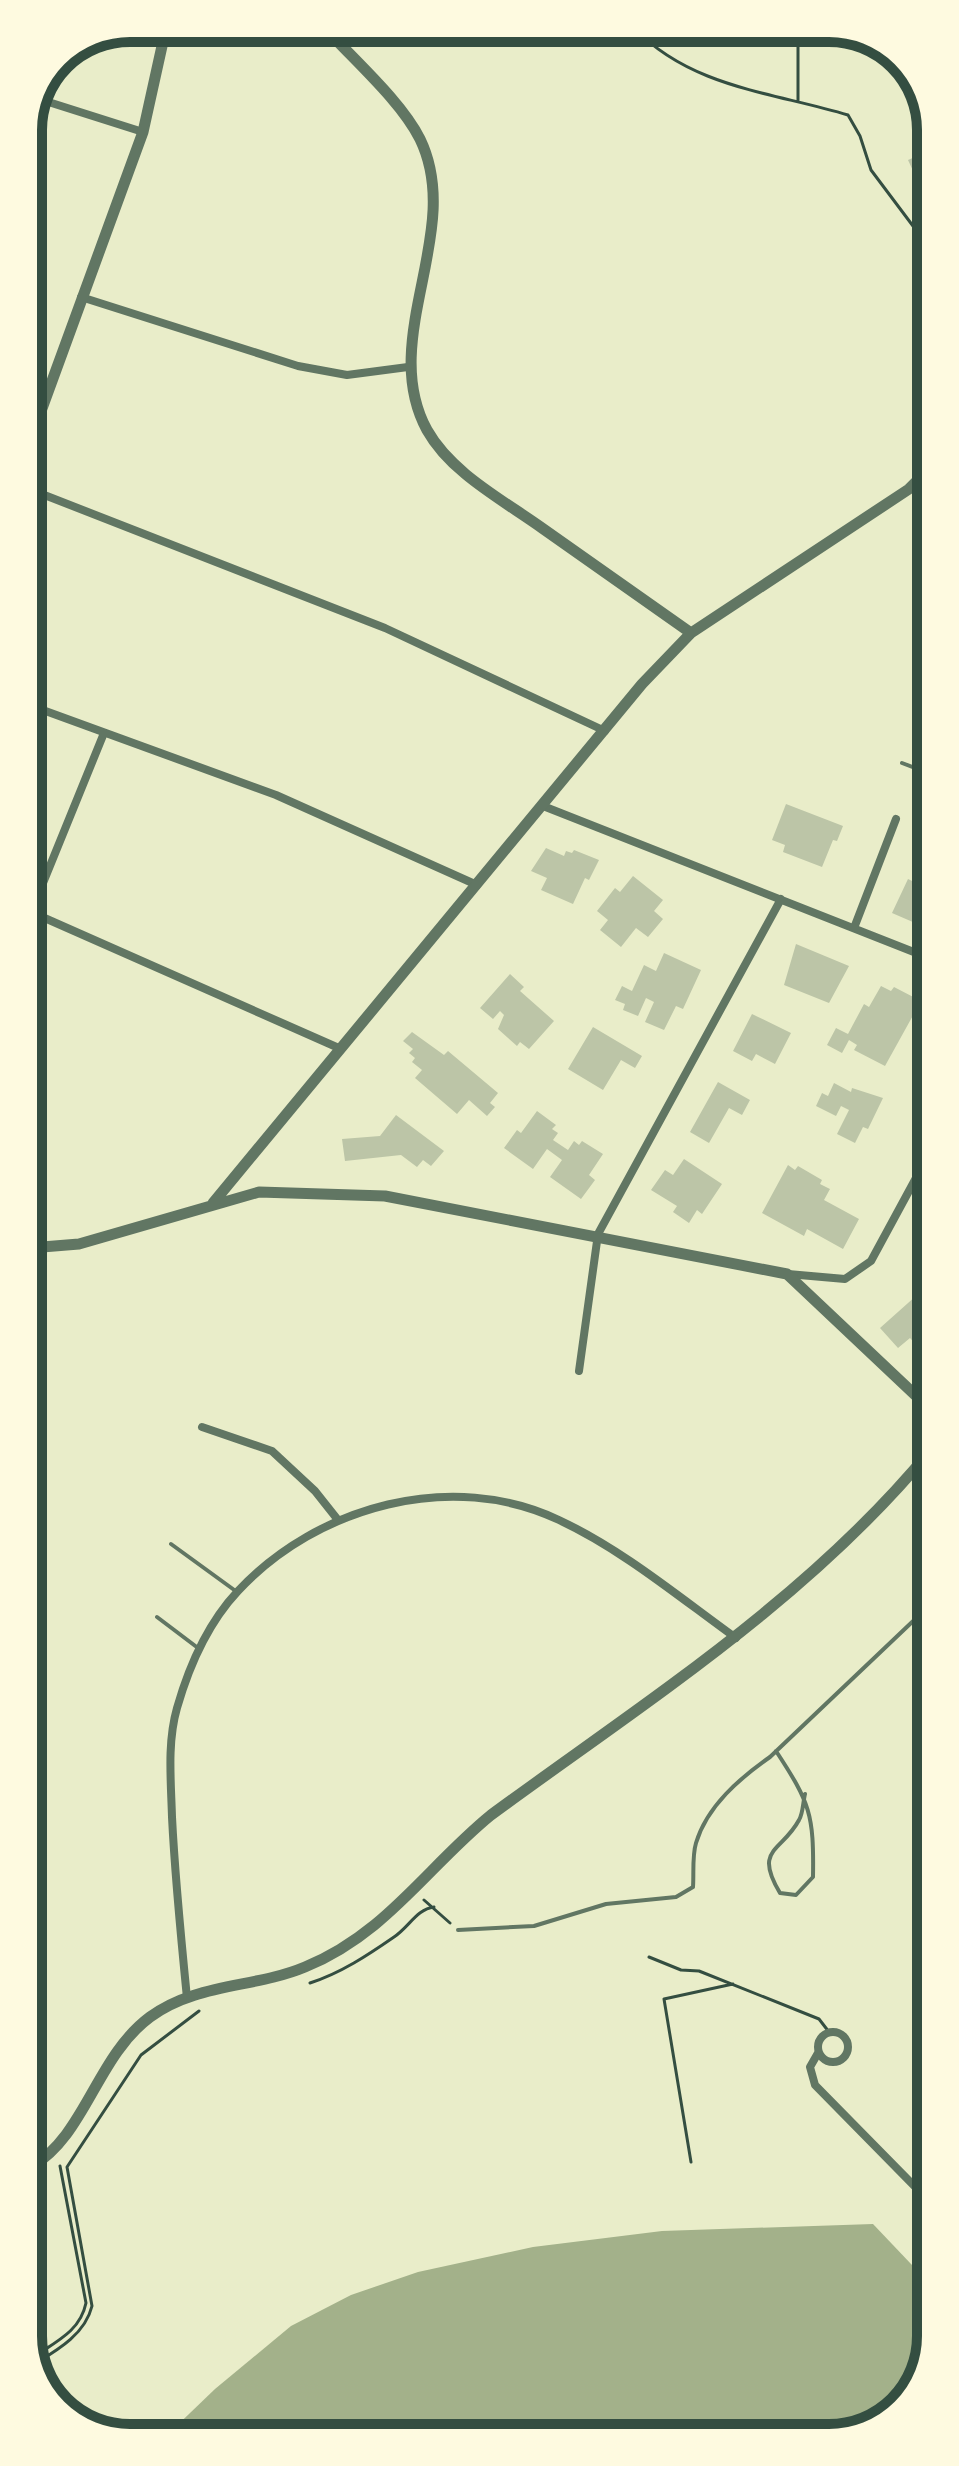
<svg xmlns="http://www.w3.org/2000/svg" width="959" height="2466" font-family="Karla,sans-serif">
<rect width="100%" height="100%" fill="#e9edc9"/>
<path fill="#a3b18a" d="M 873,2224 L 931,2285 L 931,2337 L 910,2399 L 856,2434 L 164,2438 L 215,2389 L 291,2326 L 351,2295 L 418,2272 L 533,2247 L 662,2231 Z"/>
<path fill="#bcc5a7" d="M 927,152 L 927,155 L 928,203 L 908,160 Z
M 786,804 L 843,826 L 837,841 L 833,840 L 822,867 L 783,852 L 785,845 L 772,840 Z
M 925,804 L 929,805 L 929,861 L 912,853 L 921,833 L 913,829 Z
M 546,848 L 564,856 L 566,851 L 572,853 L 574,850 L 599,860 L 589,880 L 585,878 L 573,904 L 541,890 L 547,878 L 531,871 Z
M 633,876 L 663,900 L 654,911 L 663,919 L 648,937 L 636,928 L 621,947 L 600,930 L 608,920 L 597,911 L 615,888 L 620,892 Z
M 908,879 L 929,889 L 929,929 L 892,913 Z
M 796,944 L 849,966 L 829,1003 L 784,985 Z
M 664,953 L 701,970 L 683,1009 L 676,1006 L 664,1030 L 645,1022 L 654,1002 L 646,998 L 638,1016 L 623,1010 L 625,1004 L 615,1000 L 622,986 L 632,991 L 644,965 L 656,971 Z
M 510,974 L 524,987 L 520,991 L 554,1021 L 529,1049 L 520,1042 L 517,1046 L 498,1029 L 504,1015 L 500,1011 L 493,1019 L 480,1008 Z
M 881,986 L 891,991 L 894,987 L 921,1001 L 885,1066 L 854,1050 L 857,1045 L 849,1040 L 842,1053 L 827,1045 L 836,1028 L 848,1034 L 864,1004 L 869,1007 Z
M 752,1014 L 791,1033 L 775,1064 L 756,1054 L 752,1061 L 733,1051 Z
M 593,1027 L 642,1056 L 635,1068 L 621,1060 L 603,1090 L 568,1069 Z
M 412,1032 L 444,1055 L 448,1051 L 498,1093 L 490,1103 L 495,1107 L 487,1116 L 469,1100 L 457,1114 L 415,1078 L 422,1070 L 412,1062 L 415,1058 L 409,1053 L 413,1049 L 403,1041 Z
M 718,1082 L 750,1100 L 742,1115 L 729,1108 L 709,1143 L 690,1132 Z
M 834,1083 L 851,1092 L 852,1088 L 883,1098 L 868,1129 L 863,1127 L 855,1143 L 837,1134 L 849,1110 L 841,1106 L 836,1116 L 816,1106 L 822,1093 L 828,1096 Z
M 537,1111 L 556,1125 L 552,1129 L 558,1133 L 553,1140 L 568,1150 L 574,1141 L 579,1145 L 582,1141 L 603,1154 L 589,1175 L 595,1180 L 581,1199 L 550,1177 L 562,1160 L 547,1149 L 533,1169 L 504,1148 L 517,1130 L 521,1133 Z
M 396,1115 L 444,1151 L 431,1166 L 423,1160 L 417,1167 L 401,1155 L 345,1161 L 342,1139 L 380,1136 Z
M 684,1159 L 722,1184 L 702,1214 L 697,1210 L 689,1223 L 673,1212 L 677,1206 L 651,1190 L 665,1170 L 673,1175 Z
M 788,1165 L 795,1170 L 798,1166 L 822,1180 L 820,1184 L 830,1189 L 824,1200 L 859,1219 L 843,1249 L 807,1229 L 804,1236 L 762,1213 Z
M 917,1295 L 929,1309 L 929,1348 L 925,1343 L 919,1348 L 910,1338 L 898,1348 L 880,1328 Z"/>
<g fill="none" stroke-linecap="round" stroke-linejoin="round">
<path stroke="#344e41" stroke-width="3" d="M 634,28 C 692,88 772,92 848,115 L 860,136 L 871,170 L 928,246
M 798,28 L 798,100
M 424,1900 L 450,1923
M 649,1957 L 681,1970 L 699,1971 L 819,2019 L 829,2032
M 310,1983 C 341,1973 368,1955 394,1937 C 409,1927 417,1909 434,1907
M 691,2162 L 664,1999 L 733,1984
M 32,2358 C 55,2342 80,2332 86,2303 L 60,2166
M 33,2365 C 56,2351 85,2335 92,2306 L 67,2167 L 141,2055 L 199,2011"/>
<path stroke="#617663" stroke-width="4" d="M 902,763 L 928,773
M 171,1544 L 237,1592
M 157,1617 L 198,1648
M 776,1751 C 810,1803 814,1814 813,1877 L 796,1895 L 780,1893 C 753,1848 782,1852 799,1820 C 803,1814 803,1802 805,1794
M 458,1930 L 534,1926 L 606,1904 L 676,1897 L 693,1887 C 694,1873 692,1856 696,1843 C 707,1806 740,1778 770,1757 L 930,1605"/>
<path stroke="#617663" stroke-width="8" d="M 39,99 L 143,132
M 81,297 L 298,366 L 347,375 L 408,367
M 29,378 L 49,385
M 29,489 L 385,628 L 605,731
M 29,705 L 276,795 L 477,885
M 543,806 L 929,958
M 31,912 L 341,1049
M 30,915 L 104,733
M 854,928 L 896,819
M 788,1274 L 845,1279 L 871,1261 L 929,1154
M 30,1286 L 43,1247
M 579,1371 L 598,1234 L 781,899
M 202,1427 L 272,1451 L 315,1491 L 338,1520
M 187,1998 C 181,1938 175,1878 172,1817 C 171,1781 167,1743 177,1708 C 189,1666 208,1623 238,1591 C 317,1506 452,1469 559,1520 C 623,1550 679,1597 736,1638
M818 2047a15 15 0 1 1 30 0a15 15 0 1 1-30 0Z
M 818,2053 L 810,2067 L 815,2085 L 931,2203"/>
<path stroke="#617663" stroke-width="11" d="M 325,28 C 354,60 401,101 420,139 C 465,232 377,338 427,430 C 451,473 503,500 542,528 C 592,563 641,598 691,633
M 29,444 L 143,132 L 166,28
M 213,1203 L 642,684 L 691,633 L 909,489 L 928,470
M 30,1248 L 79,1244 L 259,1192 L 385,1196 L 787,1274 L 930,1409
M 31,2167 C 86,2135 96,2057 150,2017 C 196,1983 255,1988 305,1967 C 386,1934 427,1867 491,1815 C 645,1702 808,1599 930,1451"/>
</g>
<path d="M0 0H959V2466H0ZM130 42H829A88 88 0 0 1 917 130V2336A88 88 0 0 1 829 2424H130A88 88 0 0 1 42 2336V130A88 88 0 0 1 130 42Z" fill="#fefae0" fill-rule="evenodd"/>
<path fill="none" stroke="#344e41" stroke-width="10" d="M130 42H829A88 88 0 0 1 917 130V2336A88 88 0 0 1 829 2424H130A88 88 0 0 1 42 2336V130A88 88 0 0 1 130 42Z"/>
</svg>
